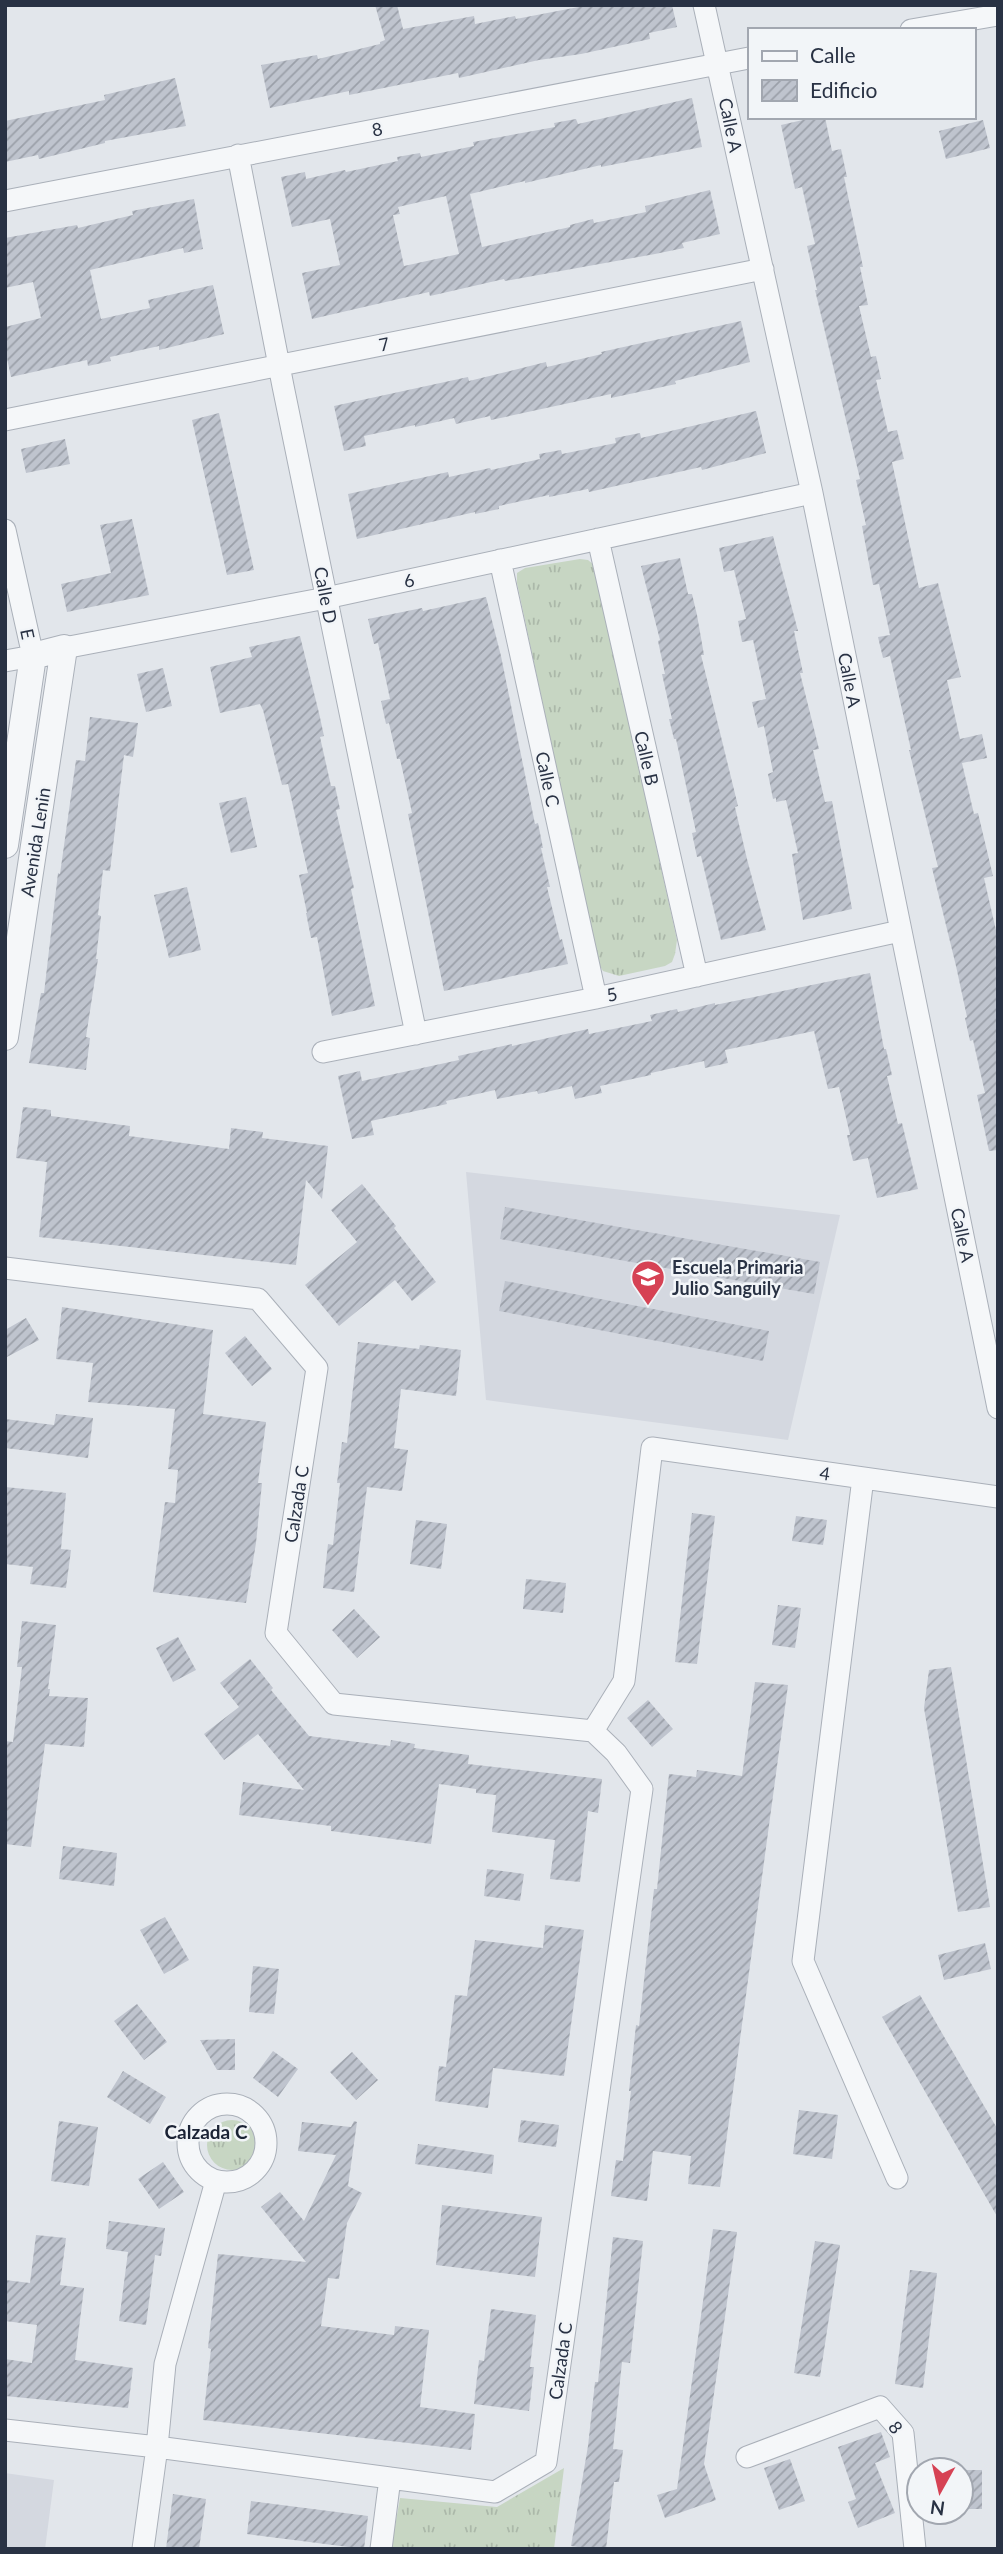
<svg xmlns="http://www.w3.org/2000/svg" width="1003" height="2554" font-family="Lato,sans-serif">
<defs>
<pattern id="grass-tufts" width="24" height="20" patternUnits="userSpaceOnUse" patternTransform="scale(1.75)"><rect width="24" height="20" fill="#c7d6c3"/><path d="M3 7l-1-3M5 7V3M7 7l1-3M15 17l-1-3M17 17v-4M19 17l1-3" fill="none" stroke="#abb8a9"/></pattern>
<pattern id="building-hatch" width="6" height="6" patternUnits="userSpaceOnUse" patternTransform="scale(1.75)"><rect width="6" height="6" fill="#bfc4ce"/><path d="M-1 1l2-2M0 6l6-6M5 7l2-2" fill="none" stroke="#9ba0a9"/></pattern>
</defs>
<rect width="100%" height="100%" fill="#e2e6eb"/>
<path fill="#d4d8e0" d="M 466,1172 L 840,1215 L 788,1440 L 486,1400 Z
M 5,2473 L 54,2480 L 45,2549 L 5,2549 Z"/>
<path fill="url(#grass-tufts)" d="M 580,559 L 588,560 L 594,565 L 677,940 L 675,954 L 672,962 L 665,966 L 619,976 L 603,971 L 598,963 L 517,583 L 517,573 L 525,568 Z
M207 2145a25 25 0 1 1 50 0a25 25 0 1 1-50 0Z
M 564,2468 L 554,2549 L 391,2549 L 400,2498 L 497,2507 Z"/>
<path fill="url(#building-hatch)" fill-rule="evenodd" d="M 375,5 L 397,5 L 403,29 L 474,16 L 475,24 L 515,16 L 516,19 L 589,5 L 672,5 L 677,27 L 649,33 L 650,39 L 581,54 L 539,60 L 459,78 L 458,73 L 349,95 L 349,91 L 270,108 L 261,65 L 317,55 L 318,59 L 380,44 L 380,42 L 385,40 Z
M 175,78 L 186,126 L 105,141 L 105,143 L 39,159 L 38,155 L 5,162 L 5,121 L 105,100 L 104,95 Z
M 692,98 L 702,147 L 601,167 L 601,165 L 525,183 L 525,181 L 470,194 L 482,247 L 570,227 L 570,225 L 593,219 L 594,223 L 646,212 L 645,206 L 710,190 L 720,234 L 682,243 L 684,248 L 655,254 L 505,281 L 504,279 L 430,296 L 429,292 L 312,319 L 302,273 L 340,265 L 330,219 L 292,227 L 281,177 L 305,172 L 306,179 L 345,170 L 346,172 L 398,161 L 397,157 L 420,153 L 421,157 L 474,146 L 473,142 L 555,127 L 554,123 L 576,119 L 578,124 ZM 446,196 L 459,254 L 404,266 L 393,215 L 400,214 L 398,207 Z
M 816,117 L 825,117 L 832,151 L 841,149 L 847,177 L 844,177 L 863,267 L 860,267 L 868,305 L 859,306 L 871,357 L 876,356 L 881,379 L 876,380 L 888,432 L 897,430 L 904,459 L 892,462 L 919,588 L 938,583 L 961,677 L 947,680 L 960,739 L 982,734 L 987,758 L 962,763 L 974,814 L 978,813 L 993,876 L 984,878 L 998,939 L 998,1150 L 989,1151 L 977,1095 L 985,1093 L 973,1040 L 970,1041 L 965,1018 L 967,1017 L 956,966 L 932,868 L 938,867 L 909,750 L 911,750 L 890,656 L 883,658 L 878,637 L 890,635 L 879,584 L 873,585 L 862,526 L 866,525 L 856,480 L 860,479 L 815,290 L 817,290 L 807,246 L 815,244 L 802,187 L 795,189 L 781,125 Z
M 983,120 L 990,148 L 946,159 L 939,131 Z
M 194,199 L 203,249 L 184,253 L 183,248 L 90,270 L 101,319 L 150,308 L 148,300 L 213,285 L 224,334 L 159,350 L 159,346 L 110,357 L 111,361 L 88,366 L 87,360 L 11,377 L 5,349 L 5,327 L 41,318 L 33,282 L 5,288 L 5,238 L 77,225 L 78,228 L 133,215 L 132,211 Z
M 741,321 L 750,362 L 675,381 L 676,384 L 611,398 L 611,394 L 491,420 L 490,416 L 456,424 L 454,418 L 415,427 L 415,425 L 364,436 L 366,446 L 344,451 L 334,406 L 468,377 L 469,381 L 546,362 L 547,367 L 602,354 L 601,352 Z
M 756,411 L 766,453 L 702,470 L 701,467 L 589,492 L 588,489 L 549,497 L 549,495 L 499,506 L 499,509 L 475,514 L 475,512 L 357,539 L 348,494 L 448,472 L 449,477 L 490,468 L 491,470 L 540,459 L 539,454 L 561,450 L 562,454 L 616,443 L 615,438 L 640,433 L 641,438 Z
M 219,413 L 254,570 L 227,575 L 192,420 Z
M 65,439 L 70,464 L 26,473 L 21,449 Z
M 132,519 L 149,595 L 67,612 L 61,584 L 111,573 L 100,525 Z
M 773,536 L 798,631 L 794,631 L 803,673 L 800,673 L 819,749 L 813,750 L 825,802 L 832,801 L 852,909 L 803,920 L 792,854 L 798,853 L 786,800 L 776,802 L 776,798 L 773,799 L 768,774 L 773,772 L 764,726 L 758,728 L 752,702 L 766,699 L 753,640 L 742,642 L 738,621 L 746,619 L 734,570 L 724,572 L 719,548 Z
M 680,558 L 688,594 L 692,594 L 697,615 L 704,655 L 701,655 L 738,806 L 735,807 L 747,859 L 766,930 L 721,940 L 701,856 L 697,857 L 692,833 L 696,832 L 676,739 L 674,739 L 669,719 L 672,719 L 662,674 L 665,674 L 658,641 L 660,640 L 641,566 Z
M 486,597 L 501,656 L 535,824 L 538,823 L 543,848 L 541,848 L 550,887 L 547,887 L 560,940 L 562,939 L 568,964 L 444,991 L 408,814 L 412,813 L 400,759 L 397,759 L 389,723 L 386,724 L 381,701 L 390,699 L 378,643 L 374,644 L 368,619 L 422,608 L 423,611 Z
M 300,636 L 319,713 L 324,736 L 320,737 L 331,786 L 335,786 L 340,809 L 336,810 L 354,888 L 351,889 L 375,1006 L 332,1016 L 317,937 L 311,938 L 306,913 L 307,913 L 299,875 L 308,873 L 288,784 L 282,785 L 263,710 L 260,704 L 220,713 L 210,667 L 252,657 L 249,647 Z
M 163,668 L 172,706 L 146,712 L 137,674 Z
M 90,717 L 138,723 L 133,757 L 124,755 L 110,871 L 103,870 L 98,915 L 101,916 L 96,959 L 98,959 L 86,1037 L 90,1038 L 86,1070 L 29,1063 L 41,993 L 44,993 L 58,873 L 60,874 L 76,760 L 85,761 Z
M 246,797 L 257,847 L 231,853 L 219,803 Z
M 187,887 L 201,950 L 169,958 L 154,895 Z
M 870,973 L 884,1049 L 886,1049 L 892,1075 L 887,1076 L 898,1124 L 902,1123 L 918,1189 L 877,1198 L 868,1158 L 853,1161 L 847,1135 L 850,1135 L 839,1087 L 828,1089 L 814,1031 L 725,1050 L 728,1063 L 705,1068 L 704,1061 L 651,1073 L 651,1075 L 600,1086 L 602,1093 L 575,1099 L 572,1086 L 538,1094 L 537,1091 L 497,1099 L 495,1090 L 446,1101 L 447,1104 L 371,1121 L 374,1135 L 352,1139 L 338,1076 L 360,1071 L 362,1081 L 459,1060 L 458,1056 L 512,1044 L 512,1046 L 588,1029 L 589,1034 L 652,1021 L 650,1015 L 677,1009 L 678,1012 L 715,1003 L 715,1005 Z
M 23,1107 L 51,1110 L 51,1116 L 130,1126 L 129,1136 L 229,1149 L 231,1128 L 263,1132 L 262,1138 L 328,1146 L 322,1199 L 306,1180 L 296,1265 L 39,1237 L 47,1162 L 16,1158 Z
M 362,1184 L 396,1226 L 394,1228 L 436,1282 L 412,1301 L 395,1280 L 339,1326 L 305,1285 L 357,1242 L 331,1210 Z
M 505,1207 L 820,1262 L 814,1294 L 500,1239 Z
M 505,1281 L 769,1331 L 763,1361 L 499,1311 Z
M 62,1307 L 213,1330 L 203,1414 L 266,1422 L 258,1483 L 262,1483 L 256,1543 L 246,1603 L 153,1592 L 165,1502 L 175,1503 L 178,1470 L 168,1469 L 175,1409 L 88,1402 L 93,1363 L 56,1359 Z
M 26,1318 L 39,1340 L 5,1358 L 5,1330 Z
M 245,1336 L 272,1369 L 252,1386 L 225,1353 Z
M 358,1342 L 419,1349 L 420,1345 L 461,1350 L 456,1396 L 401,1389 L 394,1448 L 408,1450 L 402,1491 L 367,1487 L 354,1592 L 323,1588 L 328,1544 L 333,1545 L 340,1483 L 337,1483 L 342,1442 L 347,1443 Z
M 56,1414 L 93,1418 L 88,1458 L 5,1448 L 5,1419 L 54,1425 Z
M 5,1487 L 66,1493 L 61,1549 L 71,1550 L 66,1588 L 30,1584 L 33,1567 L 5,1564 Z
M 692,1513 L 715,1516 L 697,1664 L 675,1662 Z
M 796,1516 L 827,1520 L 823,1545 L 792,1541 Z
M 416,1520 L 447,1524 L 441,1569 L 410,1564 Z
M 526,1579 L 566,1583 L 563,1613 L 523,1609 Z
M 778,1605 L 801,1608 L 795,1648 L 772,1645 Z
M 354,1609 L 380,1637 L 357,1658 L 332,1630 Z
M 22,1621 L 56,1625 L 48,1689 L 50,1689 L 49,1696 L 88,1698 L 84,1747 L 45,1744 L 31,1847 L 5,1844 L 5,1741 L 13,1742 L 22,1667 L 17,1667 Z
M 178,1637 L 196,1670 L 173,1682 L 156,1648 Z
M 250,1659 L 273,1688 L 271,1690 L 309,1736 L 390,1746 L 391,1740 L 415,1744 L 414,1748 L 469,1755 L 468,1764 L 602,1779 L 598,1813 L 588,1811 L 580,1882 L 550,1879 L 555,1840 L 492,1832 L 496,1795 L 476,1793 L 476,1789 L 439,1784 L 431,1844 L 331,1831 L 331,1826 L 239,1815 L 243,1782 L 304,1790 L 258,1734 L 224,1760 L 204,1734 L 239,1707 L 220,1683 Z
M 951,1667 L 990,1907 L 958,1912 L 924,1708 L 929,1670 Z
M 755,1682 L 788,1685 L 720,2187 L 688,2184 L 691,2156 L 653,2151 L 647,2201 L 611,2196 L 616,2160 L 623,2161 L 631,2091 L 629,2091 L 636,2025 L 639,2026 L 654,1889 L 657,1889 L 669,1774 L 696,1777 L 697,1770 L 742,1776 Z
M 648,1700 L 673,1729 L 652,1747 L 627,1718 Z
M 63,1846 L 117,1853 L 114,1886 L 59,1879 Z
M 487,1869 L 524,1874 L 520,1901 L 484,1896 Z
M 165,1917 L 189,1960 L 164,1974 L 140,1930 Z
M 545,1925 L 584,1930 L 564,2076 L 493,2068 L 488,2108 L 435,2101 L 439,2066 L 446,2067 L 455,1995 L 467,1996 L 475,1940 L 543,1948 Z
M 985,1943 L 991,1969 L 944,1980 L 938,1955 Z
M 253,1966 L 279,1969 L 274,2014 L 249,2012 Z
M 920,1995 L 998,2130 L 998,2218 L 882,2017 Z
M 137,2004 L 167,2042 L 144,2060 L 114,2021 Z
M 235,2039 L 235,2070 L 217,2070 L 200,2040 Z
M 273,2051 L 298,2069 L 278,2097 L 253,2078 Z
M 352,2052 L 378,2080 L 356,2100 L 330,2072 Z
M 123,2071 L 166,2097 L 150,2124 L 107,2097 Z
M 799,2110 L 838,2115 L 832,2159 L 793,2154 Z
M 521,2120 L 559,2125 L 556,2147 L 518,2142 Z
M 59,2121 L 98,2127 L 89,2186 L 51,2181 Z
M 354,2121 L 357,2122 L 348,2186 L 362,2193 L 347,2223 L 339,2279 L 328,2278 L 321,2326 L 394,2335 L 395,2326 L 429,2330 L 420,2407 L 475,2414 L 471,2450 L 203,2420 L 211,2349 L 208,2348 L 218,2254 L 306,2262 L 261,2207 L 280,2192 L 304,2221 L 336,2155 L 298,2151 L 302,2122 L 351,2127 Z
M 418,2144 L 494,2155 L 492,2174 L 415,2164 Z
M 163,2162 L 184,2192 L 159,2209 L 138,2179 Z
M 442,2205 L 542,2217 L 535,2277 L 436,2265 Z
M 109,2221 L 165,2228 L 161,2256 L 155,2255 L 146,2325 L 119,2321 L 128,2252 L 106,2249 Z
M 713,2229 L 737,2232 L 704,2464 L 716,2500 L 665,2518 L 657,2495 L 677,2489 Z
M 36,2235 L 66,2238 L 60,2285 L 84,2288 L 75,2360 L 133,2368 L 128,2408 L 5,2396 L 5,2359 L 32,2363 L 37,2325 L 5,2321 L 5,2280 L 30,2283 Z
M 613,2237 L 643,2241 L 630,2363 L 622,2362 L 613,2449 L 623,2450 L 619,2482 L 614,2482 L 606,2549 L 592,2549 L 571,2546 L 588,2446 L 595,2382 L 598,2382 Z
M 815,2241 L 840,2245 L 820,2377 L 794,2373 Z
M 910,2270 L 937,2273 L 923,2388 L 895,2384 Z
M 491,2309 L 536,2315 L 530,2367 L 534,2367 L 529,2411 L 474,2404 L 479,2360 L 484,2361 Z
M 881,2432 L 890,2457 L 875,2463 L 895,2513 L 858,2528 L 848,2502 L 856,2499 L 838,2447 Z
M 790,2459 L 805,2501 L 779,2510 L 764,2468 Z
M 961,2470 L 982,2470 L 982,2509 L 961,2509 Z
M 173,2494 L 206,2499 L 199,2549 L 166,2549 Z
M 251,2501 L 368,2516 L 364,2549 L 247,2534 Z"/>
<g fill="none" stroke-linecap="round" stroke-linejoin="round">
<g stroke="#aab0b9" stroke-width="23">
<path id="minor" d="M 704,5 L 812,493 L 998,1408
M 911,30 L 998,15
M 238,155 L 283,386 L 416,1034
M 5,201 L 749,58
M 5,420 L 763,269
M 5,530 L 33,656 L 5,661
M 598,539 L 697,976
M 500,560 L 596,998
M 64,648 L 326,598 L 812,493
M 323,1052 L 596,998 L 900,931
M 5,1268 L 258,1299 L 317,1368 L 276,1633 L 334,1704 L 593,1731 L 616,1753 L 642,1789 L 546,2462 L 495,2492 L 157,2447 L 5,2430
M 863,1478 L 803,1961 L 897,2178
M 593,1731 L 624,1681 L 652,1448 L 998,1497
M188 2143a39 39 0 1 1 78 0a39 39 0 1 1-78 0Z
M 747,2457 L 880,2407 L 903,2433 L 915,2549
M 143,2549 L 157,2447 L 165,2364 L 216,2181
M 381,2549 L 390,2478"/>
</g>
<g stroke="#aab0b9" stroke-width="28">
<path id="tertiary" d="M 5,845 L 33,656 L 64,648 L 5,1037"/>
</g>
<use href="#minor" stroke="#f5f7f9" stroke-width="21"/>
<use href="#tertiary" stroke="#f5f7f9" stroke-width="26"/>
</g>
<defs>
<g id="school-pin" transform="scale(1.75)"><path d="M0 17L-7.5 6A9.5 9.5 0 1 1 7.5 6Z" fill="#d64254" stroke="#f2f5f8"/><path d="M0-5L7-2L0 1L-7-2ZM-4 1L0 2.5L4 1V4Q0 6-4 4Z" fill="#fff"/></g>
</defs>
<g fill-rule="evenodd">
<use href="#school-pin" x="648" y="1277"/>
</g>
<g text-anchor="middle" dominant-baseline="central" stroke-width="5" stroke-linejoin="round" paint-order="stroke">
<g font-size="18" fill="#293244" stroke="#f2f5f8">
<text transform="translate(731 125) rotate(78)">Calle A</text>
<text transform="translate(377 129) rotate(-11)">8</text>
<text transform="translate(384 344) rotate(-11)">7</text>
<text transform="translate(409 580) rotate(-12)">6</text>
<text transform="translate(326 595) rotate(79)">Calle D</text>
<text transform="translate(28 634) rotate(78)">E</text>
<text transform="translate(850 680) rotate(79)">Calle A</text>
<text transform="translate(647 758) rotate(77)">Calle B</text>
<text transform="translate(548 779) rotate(78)">Calle C</text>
<text transform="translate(35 842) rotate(-81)">Avenida Lenin</text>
<text transform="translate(612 994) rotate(-12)">5</text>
<text transform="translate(963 1235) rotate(78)">Calle A</text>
<text transform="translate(825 1473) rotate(8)">4</text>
<text transform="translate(296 1504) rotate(-81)">Calzada C</text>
<text transform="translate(560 2361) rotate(-82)">Calzada C</text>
<text transform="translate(896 2427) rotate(54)">8</text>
</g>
<g font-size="18" font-weight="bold" fill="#293244" stroke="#f2f5f8" text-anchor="start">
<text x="672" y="1267">Escuela Primaria<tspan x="672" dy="21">Julio Sanguily</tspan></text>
</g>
<g font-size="19" font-weight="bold" fill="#1b2335" stroke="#f2f5f8">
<text x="206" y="2131">Calzada C</text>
</g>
</g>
<rect width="1003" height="2554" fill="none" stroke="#293244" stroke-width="14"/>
<rect x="748" y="28" width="228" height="91" fill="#f2f5f8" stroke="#a2a7b0" stroke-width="2"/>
<rect x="762" y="51" width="35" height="10" fill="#f5f7f9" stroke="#a2a7b0" stroke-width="2"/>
<text x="810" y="63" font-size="21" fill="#293244">Calle</text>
<rect x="762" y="80" width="35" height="21" fill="url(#building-hatch)" stroke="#a2a7b0" stroke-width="2"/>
<text x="810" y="98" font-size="21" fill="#293244">Edificio</text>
<g transform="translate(940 2491) rotate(188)"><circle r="33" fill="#f2f5f8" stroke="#a2a7b0" stroke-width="2"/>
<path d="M0-5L12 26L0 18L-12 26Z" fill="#d64254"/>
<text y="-10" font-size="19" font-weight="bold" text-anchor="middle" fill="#293244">N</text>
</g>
</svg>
